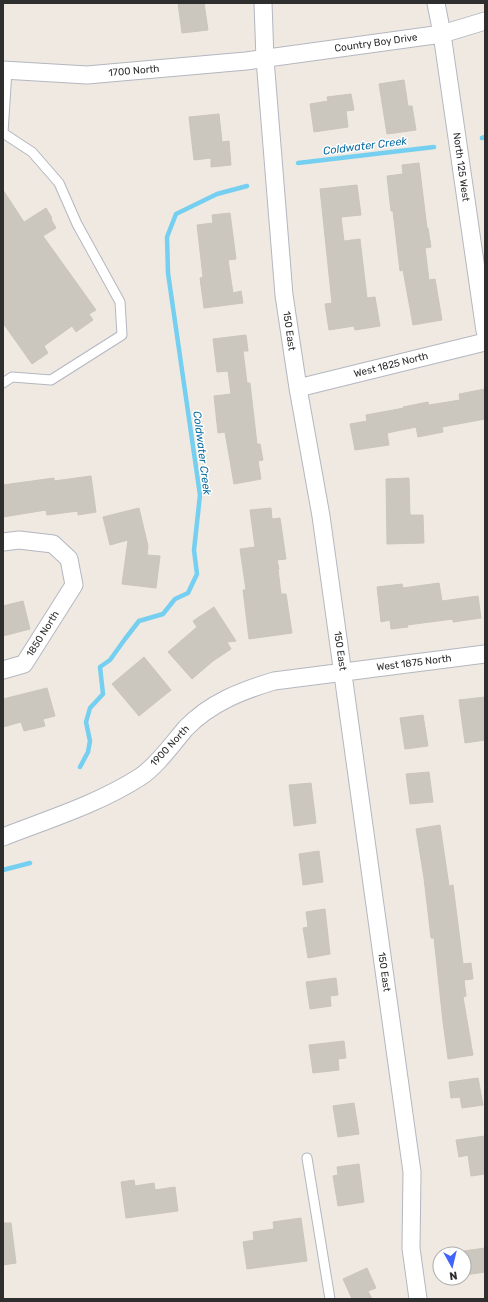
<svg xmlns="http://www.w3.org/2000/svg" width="488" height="1302" font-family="Rubik,sans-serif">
<rect width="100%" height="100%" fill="#efe9e1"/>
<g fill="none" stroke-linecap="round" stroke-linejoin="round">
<path stroke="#75cff0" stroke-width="4.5" d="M 482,138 L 485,137
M 298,163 L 434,147
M 80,767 L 88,752 L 90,741 L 86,722 L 90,708 L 103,694 L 100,667 L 110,660 L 125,639 L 139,621 L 163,614 L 175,599 L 188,593 L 197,574 L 194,550 L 200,495 L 168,273 L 167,237 L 176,214 L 217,194 L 247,186
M 3,870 L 30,863"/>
</g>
<path fill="#cbc7bf" stroke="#cbc5ba" d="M 178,3 L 204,3 L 208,30 L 182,33 Z
M 404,80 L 408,106 L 412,106 L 416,130 L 387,134 L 379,84 Z
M 351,94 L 354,110 L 346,111 L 348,127 L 314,132 L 310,104 L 328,101 L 327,97 Z
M 219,114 L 222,142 L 229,141 L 231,165 L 211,167 L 211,158 L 194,160 L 189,117 Z
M 419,163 L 427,228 L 428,228 L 431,247 L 425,248 L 429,280 L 435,279 L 442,320 L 413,325 L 403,270 L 400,271 L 393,211 L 391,211 L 387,176 L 403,174 L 402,165 Z
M 357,185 L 361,215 L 341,217 L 344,241 L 360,239 L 367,298 L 375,297 L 380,326 L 355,330 L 354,326 L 329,330 L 325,304 L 332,303 L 320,189 Z
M 3,190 L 24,222 L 46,208 L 52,218 L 51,219 L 56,228 L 43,236 L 96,310 L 89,314 L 93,320 L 76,332 L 72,326 L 44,346 L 48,353 L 32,364 L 3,323 Z
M 230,213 L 236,259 L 228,260 L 233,293 L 241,291 L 243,303 L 204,308 L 200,278 L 203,277 L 197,225 L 213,223 L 212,215 Z
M 246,335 L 248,351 L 243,351 L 247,383 L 250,383 L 257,444 L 260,444 L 263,460 L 258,461 L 261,479 L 234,484 L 225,432 L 218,433 L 214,396 L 231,394 L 228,371 L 217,372 L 213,339 Z
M 485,389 L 485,419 L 442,427 L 443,432 L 418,437 L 416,427 L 387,433 L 389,445 L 355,450 L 350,424 L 367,421 L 366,415 L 404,408 L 403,407 L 428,402 L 429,405 L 460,400 L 459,394 Z
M 91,476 L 96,512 L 78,515 L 78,511 L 47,515 L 46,510 L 3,517 L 3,485 L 54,478 L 54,481 Z
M 409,478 L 410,515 L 423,515 L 424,543 L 387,544 L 386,479 Z
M 139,508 L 148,546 L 147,555 L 160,556 L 156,588 L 122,584 L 128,540 L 110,545 L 103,517 Z
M 271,508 L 272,519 L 280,518 L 286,559 L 277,560 L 279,569 L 278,569 L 281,594 L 286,594 L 292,633 L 249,639 L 243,590 L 246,590 L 240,549 L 255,547 L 250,510 Z
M 439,583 L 442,601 L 478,596 L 481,618 L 453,622 L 453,619 L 407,625 L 408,627 L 391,629 L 390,620 L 381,622 L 377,587 L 402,584 L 403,588 Z
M 23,601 L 30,629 L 3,636 L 3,606 Z
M 214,607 L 236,641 L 227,642 L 231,649 L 213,661 L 192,679 L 168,652 L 197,627 L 193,621 Z
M 144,657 L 171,690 L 139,716 L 112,684 Z
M 47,688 L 55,716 L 43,719 L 45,726 L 24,731 L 21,722 L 3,727 L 3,699 Z
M 485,697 L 485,740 L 465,743 L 459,700 Z
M 423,715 L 428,746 L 405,749 L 400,718 Z
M 429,772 L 433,802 L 410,804 L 406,774 Z
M 311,783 L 316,823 L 294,826 L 289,785 Z
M 440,825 L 449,886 L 453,885 L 463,964 L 471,963 L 473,979 L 464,980 L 466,996 L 463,997 L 473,1055 L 448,1059 L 443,1022 L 434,938 L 431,938 L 424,878 L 416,829 Z
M 319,851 L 323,882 L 303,885 L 299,854 Z
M 325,909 L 330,954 L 308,958 L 303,928 L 308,927 L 306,912 Z
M 336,978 L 338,995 L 330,996 L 331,1006 L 310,1009 L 306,982 Z
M 344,1041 L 346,1058 L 338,1059 L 339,1070 L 313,1073 L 309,1045 Z
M 478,1078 L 483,1105 L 462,1108 L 460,1097 L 451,1098 L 449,1082 Z
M 354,1103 L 359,1134 L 338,1137 L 333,1106 Z
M 485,1136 L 485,1174 L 471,1176 L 468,1155 L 459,1157 L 456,1140 Z
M 359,1164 L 364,1202 L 338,1206 L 333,1176 L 338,1175 L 337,1167 Z
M 134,1180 L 135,1186 L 154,1183 L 155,1190 L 175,1187 L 178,1211 L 126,1218 L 121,1182 Z
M 301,1218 L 307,1261 L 247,1269 L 243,1242 L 254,1240 L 253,1232 L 274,1229 L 273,1222 Z
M 3,1223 L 11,1223 L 16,1263 L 3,1265 Z
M 485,1248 L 485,1272 L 465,1275 L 464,1251 Z
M 367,1268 L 376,1288 L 368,1291 L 372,1299 L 352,1299 L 343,1279 Z"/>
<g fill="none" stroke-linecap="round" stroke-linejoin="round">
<g stroke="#b4b7c1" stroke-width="11">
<path id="service" d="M 3,133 L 32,152 L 59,183 L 77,224 L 120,302 L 122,335 L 51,380 L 12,377 L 3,383
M 3,133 L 7,70
M 307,1158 L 330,1299"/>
</g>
<g stroke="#b4b7c1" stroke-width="19">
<path id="minor" d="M 263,3 L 265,59 L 284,295 L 298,388 L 321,516 L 412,1172 L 411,1248 L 418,1299
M 436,3 L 442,34 L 485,331
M 3,70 L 87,75 L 246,61 L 442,34 L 485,21
M 298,388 L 485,342
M 3,542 L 19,540 L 53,544 L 69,559 L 74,585 L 24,664 L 3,670
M 3,837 C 49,819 98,804 140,777 C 156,767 173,743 186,728 C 210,703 241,691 274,681 L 485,654"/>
</g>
<use href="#service" stroke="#fff" stroke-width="9"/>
<use href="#minor" stroke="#fff" stroke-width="17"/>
</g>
<g text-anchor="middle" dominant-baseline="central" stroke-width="3" stroke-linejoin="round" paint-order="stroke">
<g font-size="10" fill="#2e2e2e" stroke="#fff">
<text transform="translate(376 43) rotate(-8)">Country Boy Drive</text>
<text transform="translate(134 71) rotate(-5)">1700 North</text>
<text transform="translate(461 167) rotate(82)">North 125 West</text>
<text transform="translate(289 331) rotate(82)">150 East</text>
<text transform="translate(391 365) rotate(-14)">West 1825 North</text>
<text transform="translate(43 634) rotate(-58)">1850 North</text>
<text transform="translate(340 651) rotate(82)">150 East</text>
<text transform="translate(414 663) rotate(-7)">West 1875 North</text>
<text transform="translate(170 746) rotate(-47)">1900 North</text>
<text transform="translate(384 972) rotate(82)">150 East</text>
</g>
<g font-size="11" font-style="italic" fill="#0d6fa3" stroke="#fff">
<text transform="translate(365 146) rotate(-7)">Coldwater Creek</text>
<text transform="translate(202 453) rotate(83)">Coldwater Creek</text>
</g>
</g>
<rect width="488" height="1302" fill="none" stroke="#2e2e2e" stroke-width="8"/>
<g transform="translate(452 1266) rotate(172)"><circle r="19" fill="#ffffff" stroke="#ababab"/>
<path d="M0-3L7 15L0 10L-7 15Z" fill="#4264fb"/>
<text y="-6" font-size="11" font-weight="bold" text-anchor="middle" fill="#2e2e2e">N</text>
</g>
</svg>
